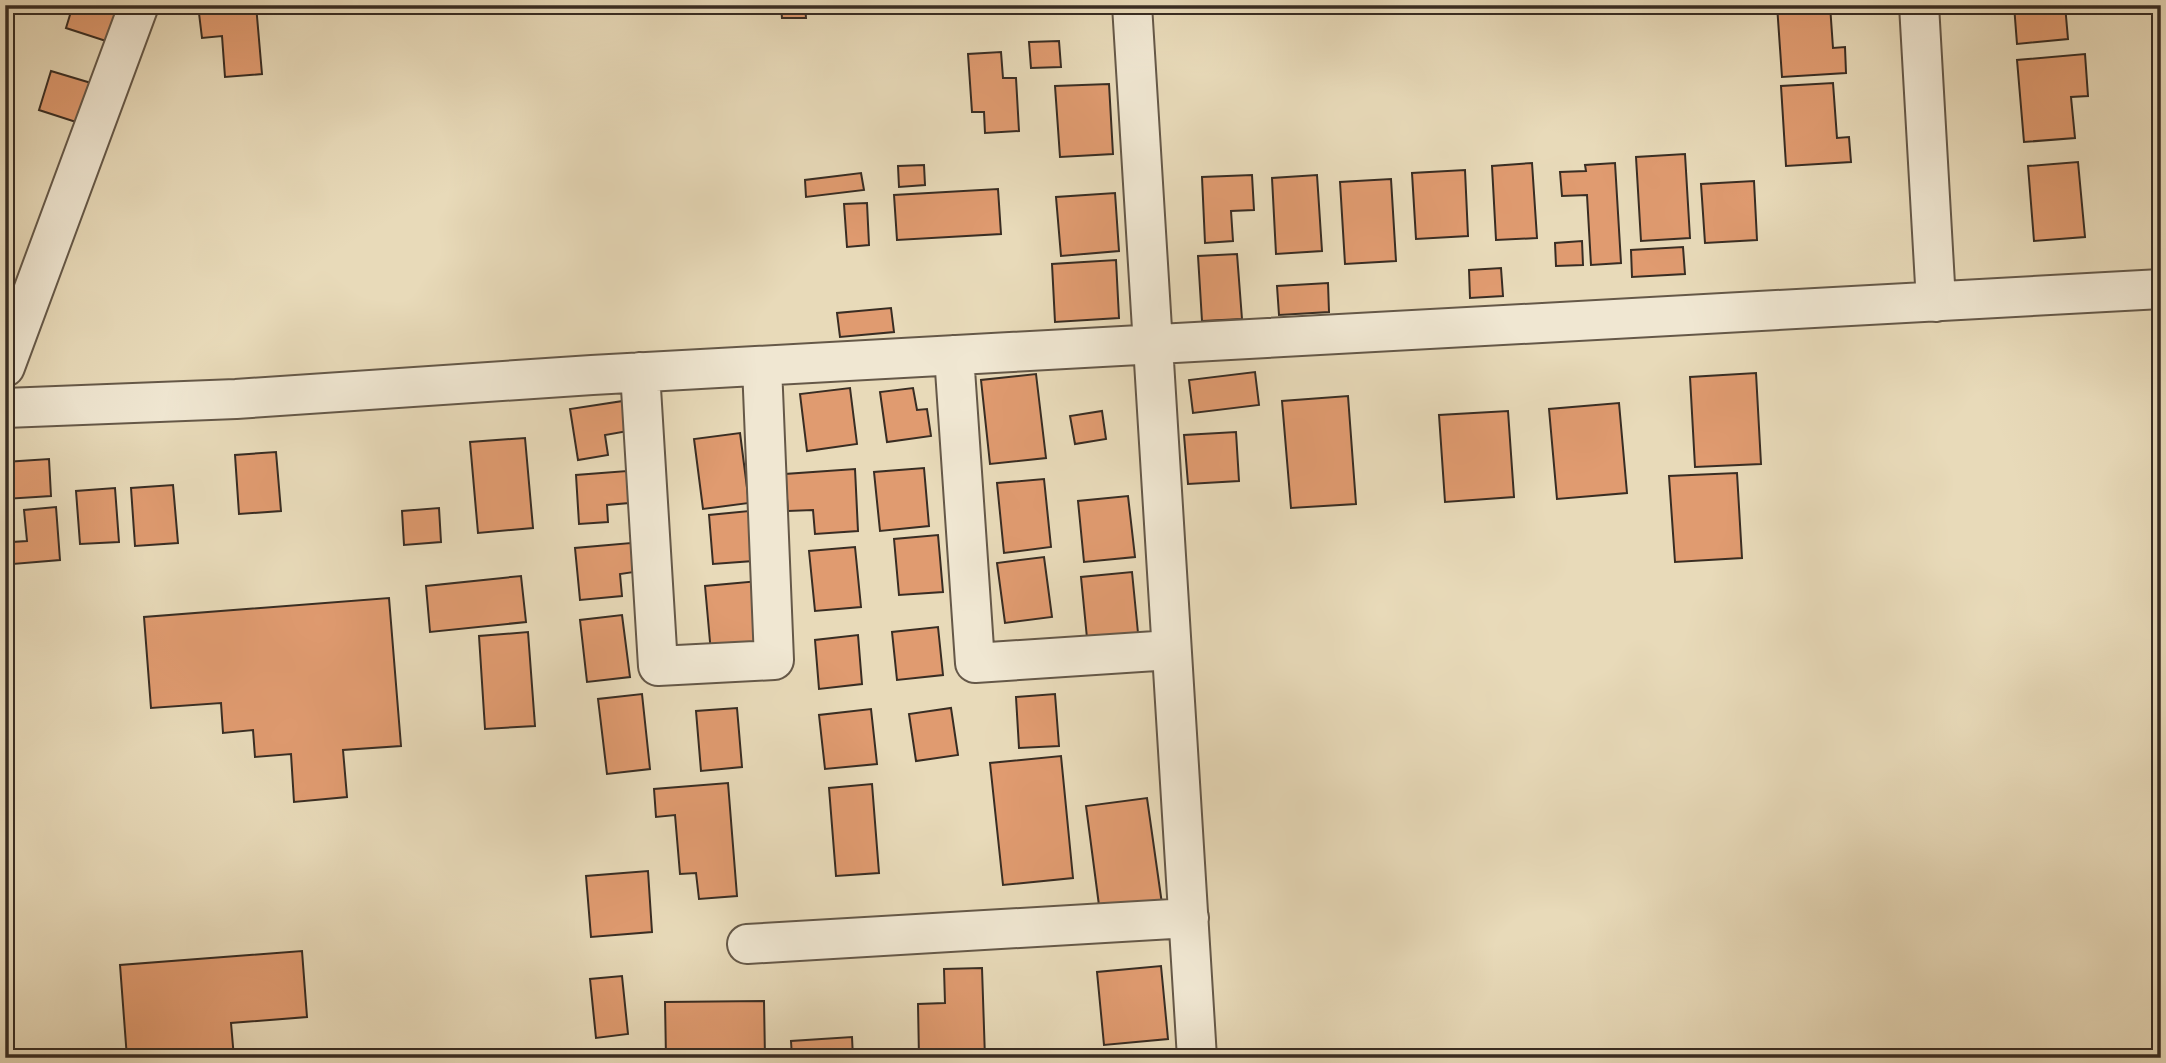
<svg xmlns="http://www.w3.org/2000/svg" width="2166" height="1063" font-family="'Gentium Book Plus',serif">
<rect width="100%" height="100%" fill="#e8dab9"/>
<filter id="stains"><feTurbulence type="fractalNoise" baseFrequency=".00286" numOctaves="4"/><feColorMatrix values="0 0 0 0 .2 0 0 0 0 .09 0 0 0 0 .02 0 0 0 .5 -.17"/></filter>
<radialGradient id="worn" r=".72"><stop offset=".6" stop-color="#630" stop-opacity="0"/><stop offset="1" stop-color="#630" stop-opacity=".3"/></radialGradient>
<path fill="#e09b70" stroke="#392d23" stroke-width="2" d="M 73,5 L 120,5 L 109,42 L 66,28 Z
M 198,5 L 256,5 L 262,74 L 225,77 L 222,36 L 202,38 Z
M 781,5 L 805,5 L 806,18 L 782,18 Z
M 1777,5 L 1830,5 L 1833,48 L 1845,47 L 1846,73 L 1782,77 Z
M 2014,5 L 2065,5 L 2068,39 L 2017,44 Z
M 1059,41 L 1061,67 L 1031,68 L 1029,42 Z
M 1001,52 L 1003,78 L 1016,78 L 1019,131 L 985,133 L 984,112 L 972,112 L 968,54 Z
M 2085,54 L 2088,96 L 2071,97 L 2075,138 L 2024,142 L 2017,60 Z
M 51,71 L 91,83 L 79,123 L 39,110 Z
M 1833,83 L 1837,138 L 1849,137 L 1851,162 L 1786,166 L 1781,86 Z
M 1109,84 L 1113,154 L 1060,157 L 1055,86 Z
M 1685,154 L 1690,238 L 1641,241 L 1636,157 Z
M 2078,162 L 2085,237 L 2034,241 L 2028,166 Z
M 1532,163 L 1537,238 L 1496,240 L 1492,166 Z
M 1615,163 L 1621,263 L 1591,265 L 1587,195 L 1562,196 L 1560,172 L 1586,171 L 1585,165 Z
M 924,165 L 925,185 L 899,187 L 898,166 Z
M 1465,170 L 1468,236 L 1416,239 L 1412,173 Z
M 861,173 L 864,190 L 806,197 L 805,180 Z
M 1252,175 L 1254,210 L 1231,211 L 1233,241 L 1205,243 L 1202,177 Z
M 1317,175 L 1322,251 L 1276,254 L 1272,178 Z
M 1391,179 L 1396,261 L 1345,264 L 1340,182 Z
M 1754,181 L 1757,240 L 1705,243 L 1701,184 Z
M 998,189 L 1001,234 L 897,240 L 894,195 Z
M 1115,193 L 1119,251 L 1061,256 L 1056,197 Z
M 867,203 L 869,245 L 847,247 L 844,204 Z
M 1582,241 L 1583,265 L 1556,266 L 1555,243 Z
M 1683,247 L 1685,274 L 1632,277 L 1631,250 Z
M 1237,254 L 1242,319 L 1202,321 L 1198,256 Z
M 1116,260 L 1119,318 L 1055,322 L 1052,264 Z
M 1501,268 L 1503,296 L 1470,298 L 1469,270 Z
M 1328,283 L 1329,312 L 1279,315 L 1277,286 Z
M 891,308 L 894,332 L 840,337 L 837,313 Z
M 1255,372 L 1259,405 L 1193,413 L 1189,380 Z
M 1756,373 L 1761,464 L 1695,467 L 1690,377 Z
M 1036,374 L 1046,458 L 990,464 L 981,380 Z
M 850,388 L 857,444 L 807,451 L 800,394 Z
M 913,388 L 917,410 L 927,409 L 931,436 L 887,442 L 880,392 Z
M 1348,396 L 1356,504 L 1291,508 L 1282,401 Z
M 623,401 L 628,431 L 605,435 L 608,455 L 578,460 L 570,409 Z
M 1619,403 L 1627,493 L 1557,499 L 1549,409 Z
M 1102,411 L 1106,439 L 1075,444 L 1070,416 Z
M 1508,411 L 1514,497 L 1445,502 L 1439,415 Z
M 1236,432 L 1239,481 L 1188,484 L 1184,435 Z
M 740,433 L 749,503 L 703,509 L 694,439 Z
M 525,438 L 533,528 L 478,533 L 470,442 Z
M 276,452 L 281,511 L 239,514 L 235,455 Z
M 49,459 L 51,496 L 5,499 L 5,462 Z
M 924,468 L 929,526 L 880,531 L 874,472 Z
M 855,469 L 858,531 L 815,534 L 813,510 L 788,511 L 785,474 Z
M 627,471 L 629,503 L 607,505 L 608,522 L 579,524 L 576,475 Z
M 1737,473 L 1742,558 L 1675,562 L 1669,476 Z
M 1044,479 L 1051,547 L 1004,553 L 997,483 Z
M 173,485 L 178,543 L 135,546 L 131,488 Z
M 115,488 L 119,542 L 80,544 L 76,491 Z
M 1128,496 L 1135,557 L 1084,562 L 1078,501 Z
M 56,507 L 60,560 L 13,564 L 12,542 L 27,541 L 24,510 Z
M 439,508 L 441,542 L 404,545 L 402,511 Z
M 749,511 L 753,561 L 713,564 L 709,515 Z
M 938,535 L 943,592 L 899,595 L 894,539 Z
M 631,543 L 634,572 L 620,574 L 622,596 L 580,600 L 575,548 Z
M 855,547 L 861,607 L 815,611 L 809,551 Z
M 1044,557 L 1052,617 L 1005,623 L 997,563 Z
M 1132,572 L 1138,633 L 1087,638 L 1081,577 Z
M 521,576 L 526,622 L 430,632 L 426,586 Z
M 759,581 L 764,648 L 711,653 L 705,586 Z
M 389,598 L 401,746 L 343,750 L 347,797 L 294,802 L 291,754 L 255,757 L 253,730 L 223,733 L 221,703 L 151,708 L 144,617 Z
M 622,615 L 630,677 L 587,682 L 580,620 Z
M 938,627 L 943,675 L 897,680 L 892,632 Z
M 528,632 L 535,726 L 485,729 L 479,636 Z
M 858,635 L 862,684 L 819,689 L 815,640 Z
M 642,694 L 650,769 L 607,774 L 598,699 Z
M 1055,694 L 1059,746 L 1019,748 L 1016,697 Z
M 737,708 L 742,767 L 701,771 L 696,711 Z
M 951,708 L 958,755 L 916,761 L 909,714 Z
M 871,709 L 877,764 L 825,769 L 819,715 Z
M 1061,756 L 1073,878 L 1003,885 L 990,763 Z
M 728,783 L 737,896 L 699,899 L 696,873 L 680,874 L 675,815 L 656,817 L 654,789 Z
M 872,784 L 879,873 L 836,876 L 829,788 Z
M 1147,798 L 1162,904 L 1100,913 L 1086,806 Z
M 648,871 L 652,932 L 591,937 L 586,876 Z
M 302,951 L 307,1017 L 231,1023 L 234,1058 L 127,1058 L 120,965 Z
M 1161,966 L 1168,1039 L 1104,1045 L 1097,972 Z
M 982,968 L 985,1058 L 919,1058 L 918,1004 L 945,1003 L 944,969 Z
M 622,976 L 628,1034 L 596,1038 L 590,979 Z
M 764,1001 L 765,1058 L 666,1058 L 665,1002 Z
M 852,1037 L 853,1058 L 792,1058 L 791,1041 Z"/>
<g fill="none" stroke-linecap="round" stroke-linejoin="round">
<g stroke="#655848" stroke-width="42">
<path id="minor" d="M 1132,5 L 1197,1058
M 1919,5 L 1936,302
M 954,355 L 975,663 L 1171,650
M 5,367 L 139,5
M 640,372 L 658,666 L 774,660 L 762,366
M 5,408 L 236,399 L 592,375 L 2161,289
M 747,944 L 1189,918"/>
</g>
<use href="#minor" stroke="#f0e7d2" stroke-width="38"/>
</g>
<rect width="2166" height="1063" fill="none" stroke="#e8dab9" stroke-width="28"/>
<rect x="7" y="7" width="2152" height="1049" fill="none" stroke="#392d23" stroke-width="3.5"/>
<rect x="14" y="14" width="2138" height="1035" fill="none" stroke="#392d23" stroke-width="2"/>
<rect width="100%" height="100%" filter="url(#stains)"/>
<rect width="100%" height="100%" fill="url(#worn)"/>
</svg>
